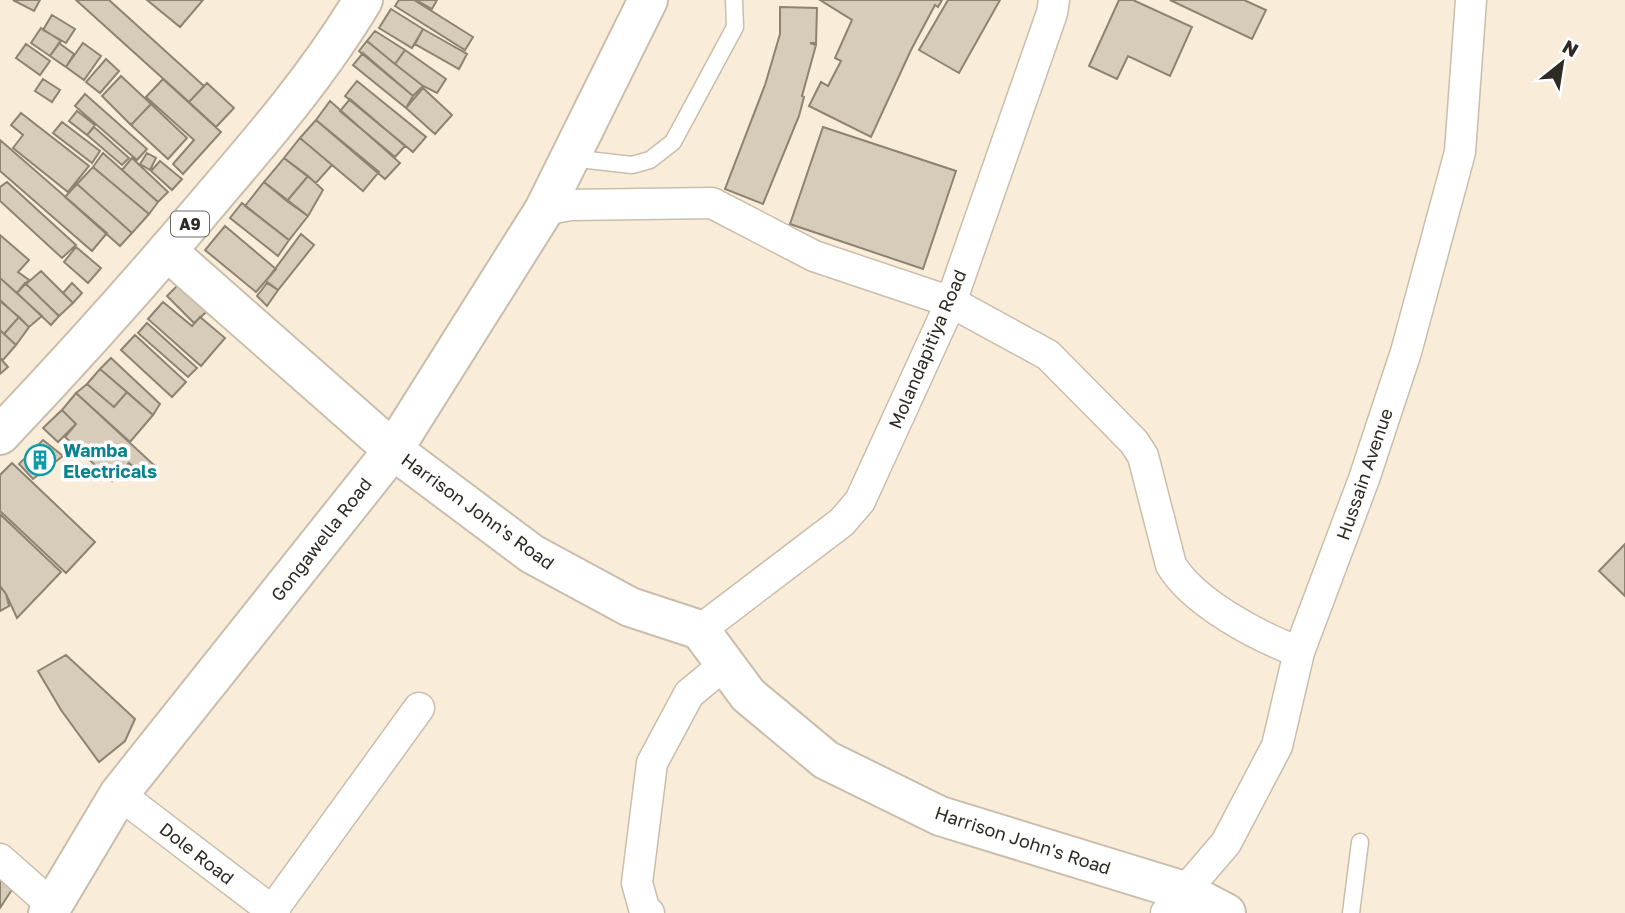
<svg xmlns="http://www.w3.org/2000/svg" width="1625" height="913" font-family="'Golos Text',sans-serif">
<rect width="100%" height="100%" fill="#f9edda"/>
<path fill="#d7ccb9" stroke="#8d8371" stroke-width="2" d="M 13,0 L 40,0 L 34,11 Z
M 76,0 L 109,0 L 204,86 L 189,102 Z
M 147,0 L 203,0 L 180,27 Z
M 399,0 L 414,0 L 473,37 L 465,50 L 395,6 Z
M 416,0 L 437,0 L 432,9 Z
M 820,0 L 942,0 L 938,7 L 935,5 L 911,50 L 871,137 L 809,106 L 821,82 L 828,86 L 841,61 L 835,58 L 852,20 Z
M 948,0 L 1000,0 L 959,73 L 919,50 Z
M 1119,0 L 1133,0 L 1192,27 L 1170,76 L 1128,56 L 1117,79 L 1089,66 Z
M 1170,0 L 1244,0 L 1266,10 L 1252,39 Z
M 780,7 L 817,8 L 816,43 L 810,43 L 816,45 L 802,96 L 804,97 L 799,116 L 763,204 L 725,189 L 765,85 L 780,34 Z
M 391,9 L 423,29 L 412,48 L 379,28 Z
M 52,15 L 75,29 L 66,43 L 43,30 Z
M 41,28 L 61,41 L 50,56 L 31,43 Z
M 423,29 L 467,54 L 459,69 L 415,44 Z
M 375,31 L 405,50 L 395,64 L 367,41 Z
M 367,41 L 395,64 L 423,86 L 413,96 L 359,51 Z
M 59,43 L 74,54 L 66,67 L 50,56 Z
M 83,43 L 101,56 L 84,80 L 66,67 Z
M 26,44 L 50,61 L 40,75 L 16,58 Z
M 405,50 L 446,79 L 437,93 L 423,86 L 395,64 Z
M 363,53 L 413,96 L 406,108 L 353,65 Z
M 106,59 L 119,71 L 100,93 L 86,82 Z
M 121,76 L 151,104 L 131,125 L 102,96 Z
M 43,79 L 60,90 L 52,102 L 35,91 Z
M 163,79 L 221,132 L 183,174 L 173,164 L 194,140 L 146,97 Z
M 357,81 L 426,137 L 413,152 L 345,96 Z
M 207,83 L 234,108 L 216,127 L 189,102 Z
M 423,88 L 452,115 L 435,134 L 406,108 Z
M 85,94 L 147,149 L 137,160 L 75,106 Z
M 350,99 L 405,146 L 395,157 L 340,111 Z
M 330,101 L 400,163 L 385,179 L 316,120 Z
M 151,104 L 187,138 L 168,159 L 131,125 Z
M 77,111 L 95,125 L 87,135 L 69,121 Z
M 21,113 L 89,166 L 68,192 L 13,148 L 23,135 L 11,125 Z
M 316,120 L 379,172 L 363,191 L 300,138 Z
M 62,122 L 100,151 L 92,163 L 53,133 Z
M 94,127 L 129,158 L 122,165 L 87,135 Z
M 823,127 L 956,171 L 923,269 L 790,224 Z
M 300,138 L 332,165 L 316,183 L 284,158 Z
M 0,140 L 107,233 L 92,251 L 0,171 Z
M 103,153 L 158,202 L 149,214 L 93,167 Z
M 147,153 L 156,158 L 150,170 L 140,164 Z
M 132,158 L 168,192 L 158,202 L 122,170 Z
M 284,158 L 308,176 L 287,201 L 264,182 Z
M 160,161 L 182,179 L 172,190 L 151,171 Z
M 93,167 L 149,214 L 132,233 L 77,184 Z
M 308,176 L 323,190 L 308,216 L 287,201 Z
M 7,182 L 76,245 L 62,258 L 0,201 L 0,187 Z
M 264,182 L 308,216 L 289,240 L 245,206 Z
M 77,184 L 132,233 L 120,246 L 65,197 Z
M 242,203 L 289,240 L 278,256 L 230,218 Z
M 225,226 L 276,269 L 256,292 L 205,250 Z
M 301,234 L 314,245 L 278,290 L 266,281 Z
M 0,235 L 29,260 L 18,272 L 29,280 L 17,293 L 0,278 Z
M 76,247 L 101,268 L 88,283 L 64,262 Z
M 41,271 L 73,303 L 59,316 L 26,284 Z
M 0,278 L 42,316 L 29,327 L 0,300 Z
M 185,278 L 214,305 L 194,323 L 167,296 Z
M 25,283 L 59,316 L 51,325 L 17,293 Z
M 72,283 L 82,293 L 73,303 L 63,293 Z
M 267,283 L 278,290 L 267,306 L 257,296 Z
M 0,301 L 19,317 L 4,334 L 0,330 Z
M 163,302 L 192,326 L 200,317 L 225,338 L 201,366 L 148,319 Z
M 19,317 L 29,327 L 16,345 L 4,334 Z
M 147,323 L 197,368 L 188,377 L 138,333 Z
M 0,330 L 16,345 L 3,360 L 0,358 Z
M 135,335 L 186,382 L 172,397 L 121,350 Z
M 0,358 L 8,367 L 0,374 Z
M 111,358 L 160,404 L 153,415 L 100,369 Z
M 100,369 L 127,392 L 114,407 L 87,384 Z
M 87,384 L 114,407 L 127,392 L 153,415 L 130,442 L 76,393 Z
M 76,393 L 156,467 L 145,478 L 129,463 L 112,481 L 65,437 L 76,424 L 62,410 Z
M 62,410 L 76,424 L 58,442 L 43,428 Z
M 43,440 L 63,456 L 33,479 L 19,464 Z
M 12,463 L 95,542 L 66,573 L 0,511 L 0,475 Z
M 0,514 L 61,572 L 17,618 L 6,594 L 0,586 Z
M 1625,544 L 1625,596 L 1599,571 Z
M 0,586 L 6,594 L 9,606 L 0,611 Z
M 66,655 L 135,719 L 125,741 L 99,762 L 61,710 L 38,671 Z
M 0,878 L 13,888 L 0,908 Z"/>
<g fill="none" stroke-linecap="round" stroke-linejoin="round">
<g stroke="#c9beab" stroke-width="19">
<path id="lane" d="M 570,158 L 632,165 L 650,160 L 673,142 L 735,27 L 734,0
M 1351,913 L 1360,842"/>
</g>
<g stroke="#c9beab" stroke-width="33">
<path id="street" d="M 544,210 L 570,205 L 712,203 L 814,256 L 951,302 L 1048,355 L 1134,442 L 1143,456 L 1171,565 C 1194,603 1257,636 1299,652
M 700,630 L 842,522 L 860,501 L 951,302 L 1052,13 L 1054,0
M 119,794 L 275,913
M 0,859 L 52,905
M 272,911 L 419,708
M 649,913 L 644,908 L 637,883 L 652,763 L 689,694 L 725,664
M 1166,913 L 1226,843 L 1277,746 L 1299,652 L 1364,479 L 1406,352 L 1460,152 L 1471,0"/>
</g>
<g stroke="#c9beab" stroke-width="42">
<path id="secondary" d="M 167,251 L 393,450 L 532,554 L 630,607 L 700,630 L 748,695 L 826,760 L 940,816 L 1184,891 L 1226,913
M 48,913 L 119,794 L 393,450 L 544,210 L 648,0"/>
</g>
<g stroke="#c9beab" stroke-width="42">
<path id="highway" d="M 0,435 C 73,358 144,279 212,198 C 266,135 320,72 363,0"/>
</g>
<use href="#lane" stroke="#fff" stroke-width="16"/>
<use href="#street" stroke="#fff" stroke-width="30"/>
<use href="#secondary" stroke="#fff" stroke-width="38"/>
<use href="#highway" stroke="#fff" stroke-width="38"/>
</g>
<defs>
<g id="building-ring" transform="scale(1.575)"><circle r="9.5" fill="#fff" stroke="#0f9aa8" stroke-width="1.5"/><path d="M-4-6H4V6H1V3H-1V6H-4ZM-2.5-4.3h1.7v1.8h-1.7ZM.8-4.3h1.7v1.8H.8ZM-2.5-1h1.7V.8h-1.7ZM.8-1h1.7V.8H.8Z" fill="#0f9aa8"/></g>
</defs>
<g fill-rule="evenodd">
<use href="#building-ring" x="40" y="460"/>
</g>
<g text-anchor="middle" dominant-baseline="central" stroke-width="7" stroke-linejoin="round" paint-order="stroke">
<rect fill="#fff" stroke="#6d6a65" stroke-width="2" x="171" y="211.5" width="38" height="25" rx="5"/>
<g font-size="16" font-weight="bold" fill="#2f2a23">
<text x="190" y="224">A9</text>
</g>
<g font-size="18" fill="#2f2a23" stroke="#fff">
<text transform="translate(927 349) rotate(-67)">Molandapitiya Road</text>
<text transform="translate(1364 474) rotate(-71)">Hussain Avenue</text>
<text transform="translate(478 511) rotate(36)">Harrison John's Road</text>
<text transform="translate(321 539) rotate(-52)">Gongawella Road</text>
<text transform="translate(1023 840) rotate(18)">Harrison John's Road</text>
<text transform="translate(197 853) rotate(38)">Dole Road</text>
</g>
<g font-size="18" font-weight="bold" fill="#0d838f" stroke="#fff" text-anchor="start">
<text x="63" y="450">Wamba<tspan x="63" dy="21">Electricals</tspan></text>
</g>
</g>
<g transform="translate(1562 63) rotate(30)" stroke="#ffffff" stroke-width="5" paint-order="stroke">
<path d="M0-5L12 26L0 18L-12 26Z" fill="#2f2a23"/>
<text y="-10" font-size="19" font-weight="bold" text-anchor="middle" fill="#2f2a23">N</text>
</g>
</svg>
